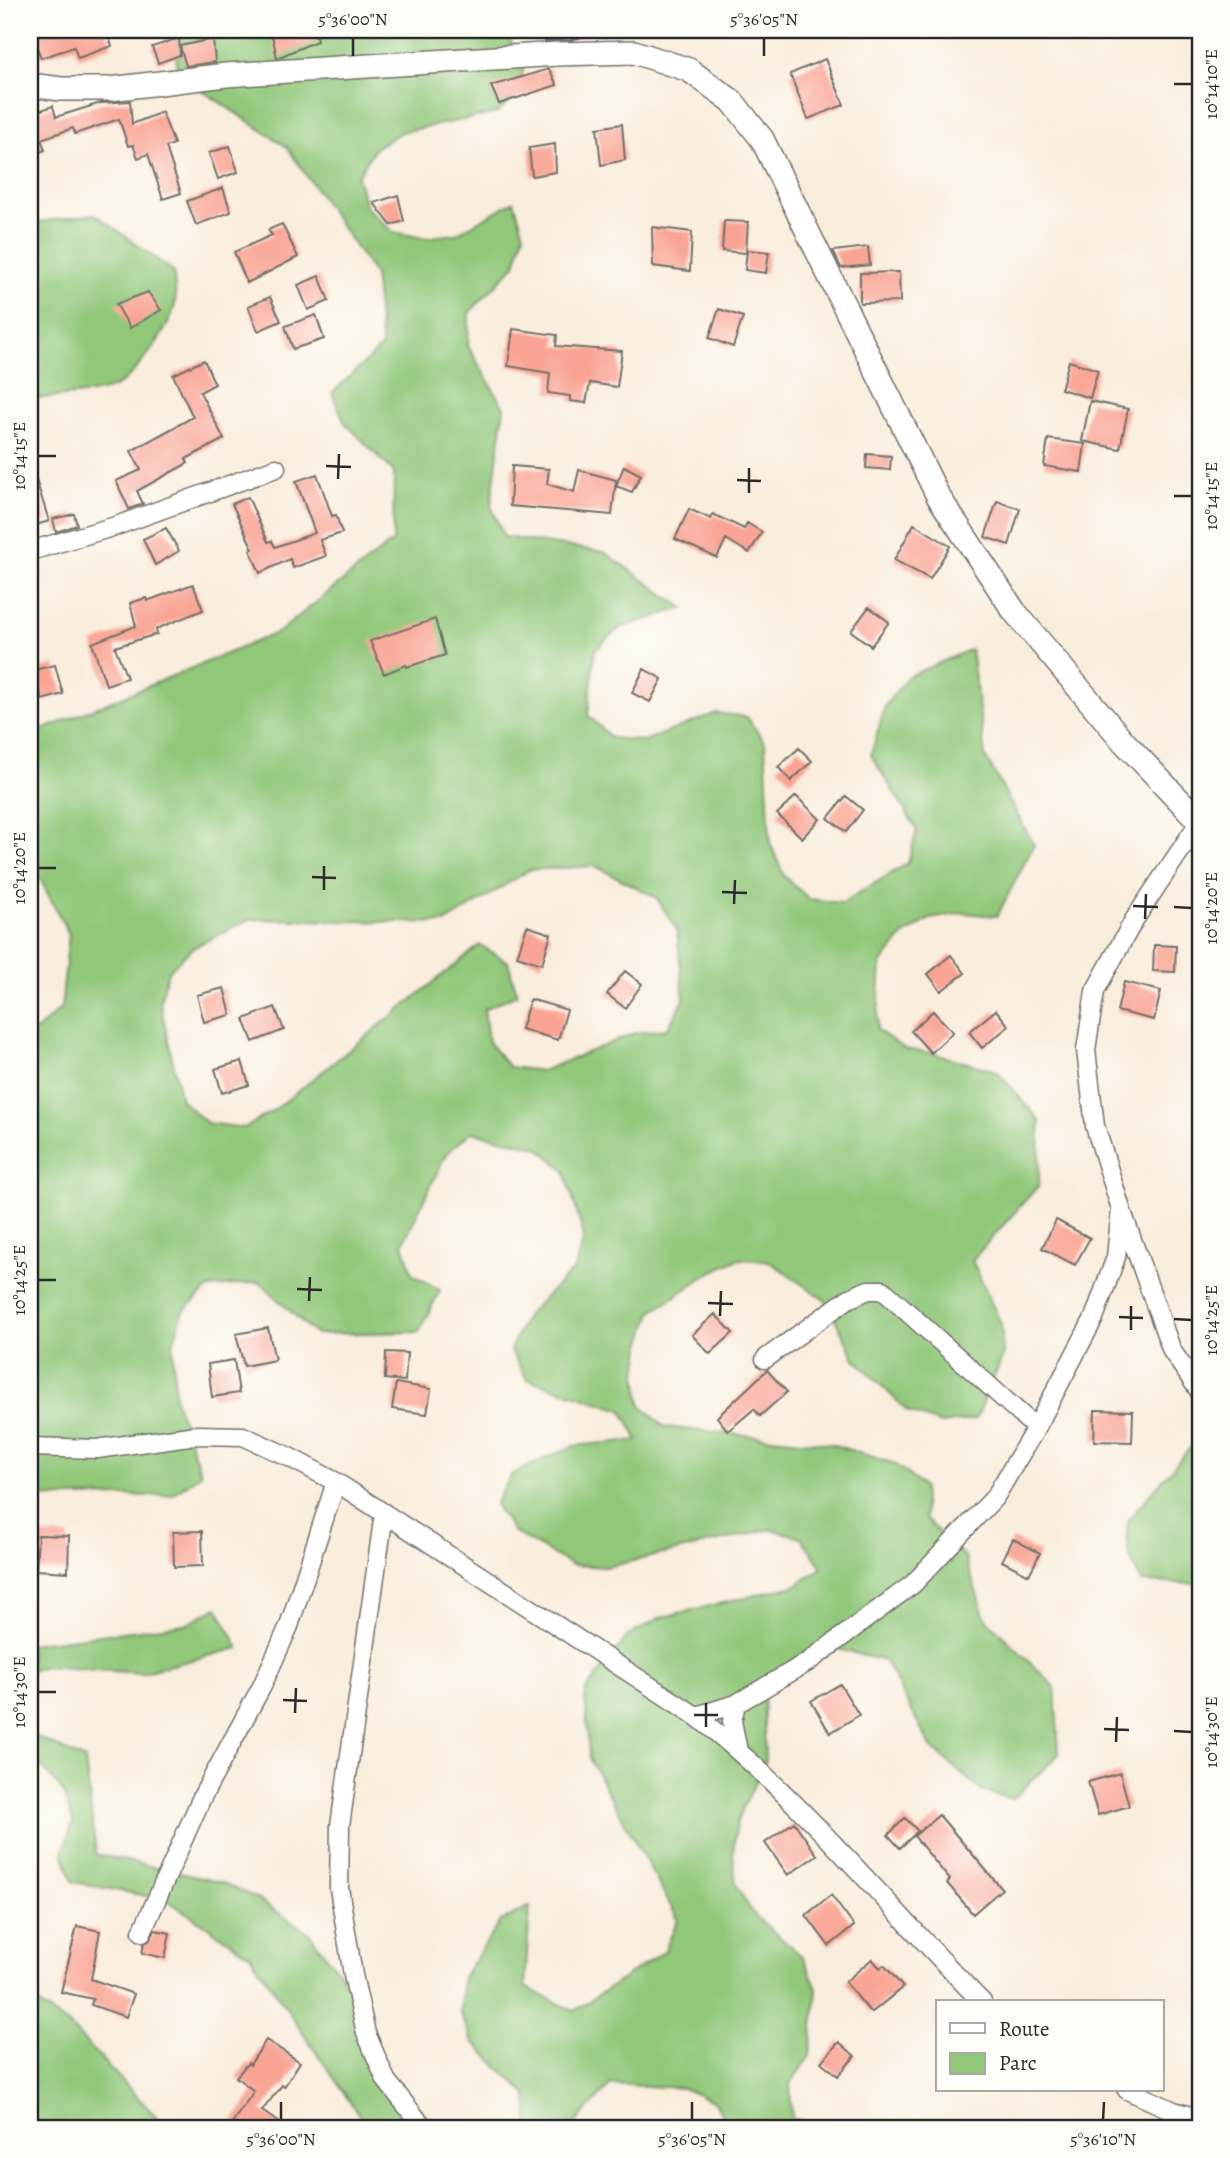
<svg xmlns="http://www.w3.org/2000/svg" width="1230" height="2158" font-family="Alegreya,serif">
<rect width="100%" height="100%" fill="#fdfcf7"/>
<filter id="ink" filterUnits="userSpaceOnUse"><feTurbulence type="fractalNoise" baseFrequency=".0143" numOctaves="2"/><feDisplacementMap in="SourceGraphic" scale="14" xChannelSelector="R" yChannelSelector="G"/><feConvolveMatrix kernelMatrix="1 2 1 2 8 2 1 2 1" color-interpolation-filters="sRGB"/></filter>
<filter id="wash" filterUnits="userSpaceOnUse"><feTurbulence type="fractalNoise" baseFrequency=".00686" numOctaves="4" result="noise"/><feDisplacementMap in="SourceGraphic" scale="28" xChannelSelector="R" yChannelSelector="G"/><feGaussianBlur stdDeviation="1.57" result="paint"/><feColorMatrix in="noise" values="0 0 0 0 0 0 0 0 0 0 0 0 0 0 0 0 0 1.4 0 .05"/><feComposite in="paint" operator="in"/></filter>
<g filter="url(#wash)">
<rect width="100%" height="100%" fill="#f9eddc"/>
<path fill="#90c779" stroke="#5e7952" stroke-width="2" fill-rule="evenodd" d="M 175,30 L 503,30 L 524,62 L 520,92 L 497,113 L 401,132 L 374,149 L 357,177 L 367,208 L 393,232 L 424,238 L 456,234 L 514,201 L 524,234 L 515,265 L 469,313 L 468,346 L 504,408 L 491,506 L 504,537 L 604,552 L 683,608 L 619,628 L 595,650 L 588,715 L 611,738 L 644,741 L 716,713 L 747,717 L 765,743 L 770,843 L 784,876 L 809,899 L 842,903 L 908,863 L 917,830 L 871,755 L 885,706 L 907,677 L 971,649 L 985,756 L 1034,845 L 997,916 L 963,913 L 930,919 L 903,936 L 881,964 L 877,1030 L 905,1049 L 931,1053 L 997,1071 L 1040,1121 L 1039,1185 L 972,1260 L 1001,1324 L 1003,1356 L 976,1419 L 941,1424 L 908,1412 L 855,1359 L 826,1301 L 769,1261 L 738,1259 L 709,1273 L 652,1312 L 642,1342 L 637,1374 L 641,1405 L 664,1427 L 831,1444 L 895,1464 L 923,1487 L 925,1519 L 965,1557 L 985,1618 L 1055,1687 L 1059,1754 L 1013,1799 L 982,1791 L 931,1747 L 885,1661 L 819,1644 L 763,1679 L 765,1762 L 737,1821 L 733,1854 L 736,1885 L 753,1914 L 803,1957 L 817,1989 L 810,2056 L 790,2084 L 792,2119 L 842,2128 L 728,2128 L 715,2102 L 682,2088 L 611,2084 L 571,2128 L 529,2128 L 527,2095 L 473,2042 L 460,2012 L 463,1977 L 501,1921 L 530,1906 L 525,1987 L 574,2011 L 665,1951 L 678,1919 L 589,1758 L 585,1692 L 627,1637 L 659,1618 L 794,1586 L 822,1568 L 801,1537 L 770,1529 L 607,1567 L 572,1565 L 513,1532 L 495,1504 L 512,1474 L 573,1446 L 638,1440 L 622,1410 L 527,1379 L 510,1350 L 526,1316 L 575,1268 L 584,1237 L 565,1171 L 538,1147 L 471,1132 L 446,1154 L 403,1243 L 412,1274 L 440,1290 L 419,1332 L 315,1334 L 259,1282 L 209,1288 L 183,1311 L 173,1344 L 175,1399 L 201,1474 L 172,1495 L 30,1498 L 30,1032 L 36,1031 L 61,1008 L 69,934 L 30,860 L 30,735 L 279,632 L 393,541 L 394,472 L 345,423 L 332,393 L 382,347 L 374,274 L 287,147 L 177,74 ZM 595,866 L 656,897 L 677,930 L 684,1000 L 667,1029 L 635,1033 L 542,1071 L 509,1067 L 488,1042 L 484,1009 L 517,994 L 508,962 L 480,945 L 277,1108 L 245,1128 L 207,1123 L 181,1100 L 160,1002 L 168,971 L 192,948 L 250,919 L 445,923 L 529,870 Z
M 95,214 L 173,271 C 174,281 177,293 175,303 C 172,326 136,375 116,386 C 101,395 49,397 30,399 L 30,223 Z
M 1200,1432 L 1200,1584 L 1142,1582 L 1128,1553 L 1127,1521 L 1196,1441 Z
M 217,1607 L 239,1648 L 140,1673 L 43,1666 L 30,1672 L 30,1644 L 186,1624 Z
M 30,1734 L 85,1760 L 96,1854 L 223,1883 L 254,1897 L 308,1932 L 358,1997 L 386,2080 L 436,2124 L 449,2128 L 368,2128 L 250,1955 L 167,1900 L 73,1882 L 63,1852 L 73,1822 L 62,1790 L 38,1763 L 30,1759 Z
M 30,1999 L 68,2024 L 167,2128 L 30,2128 Z"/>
<g id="blocks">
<path fill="#f9a494" d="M 31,30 L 106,30 L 112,46 L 78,58 L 74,47 L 41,58 Z
M 271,30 L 315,30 L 317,41 L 277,58 Z
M 542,30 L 591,30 L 591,34 L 571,40 L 545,41 Z
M 179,38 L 180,55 L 158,63 L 152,47 Z
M 213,39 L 215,62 L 186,66 L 180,46 Z
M 825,59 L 844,105 L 808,119 L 790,74 Z
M 549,69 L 557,85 L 499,104 L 491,86 Z
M 130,101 L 132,124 L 162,112 L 174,144 L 166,147 L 181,193 L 163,199 L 148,154 L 138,158 L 133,145 L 128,146 L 119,119 L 75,134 L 73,128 L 41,139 L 45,150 L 30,156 L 30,112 L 33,118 L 37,116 L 35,112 L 53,106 L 56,117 L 101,103 Z
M 622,124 L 625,160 L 601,165 L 597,128 Z
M 555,144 L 556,172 L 532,176 L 529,148 Z
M 230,146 L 238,172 L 218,179 L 209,153 Z
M 223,188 L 231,212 L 196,225 L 187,201 Z
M 398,195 L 404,221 L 391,225 L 374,203 Z
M 724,221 L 748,222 L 746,253 L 722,251 Z
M 282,224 L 298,257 L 247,283 L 234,252 L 272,235 L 268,230 Z
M 652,227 L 692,232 L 690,271 L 653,266 Z
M 868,247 L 870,265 L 841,268 L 833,251 Z
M 747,250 L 769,252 L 766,273 L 745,270 Z
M 899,272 L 900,302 L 860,303 L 860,273 Z
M 319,276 L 329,301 L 308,310 L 298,285 Z
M 148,292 L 161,310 L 130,328 L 116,304 Z
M 270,297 L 281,321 L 258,331 L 248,306 Z
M 719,309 L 743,317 L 733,347 L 709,338 Z
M 316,315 L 324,339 L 293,349 L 285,326 Z
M 513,329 L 557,335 L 556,346 L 622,351 L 617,387 L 590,383 L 586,403 L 570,401 L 570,396 L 548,393 L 550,373 L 508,366 Z
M 204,360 L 215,384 L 200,392 L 224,439 L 186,459 L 188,463 L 137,491 L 143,504 L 129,509 L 116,481 L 141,470 L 131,451 L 193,417 L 173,375 Z
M 1069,361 L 1098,370 L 1090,398 L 1061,389 Z
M 1090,401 L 1128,409 L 1120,449 L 1082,441 Z
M 1048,439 L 1085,444 L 1081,472 L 1044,466 Z
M 867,454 L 891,456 L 890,470 L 866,468 Z
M 512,466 L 549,469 L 547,484 L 574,492 L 579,470 L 616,480 L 612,515 L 510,506 Z
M 624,466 L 641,475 L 632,492 L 616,486 Z
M 30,470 L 33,470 L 49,521 L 30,527 Z
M 317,474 L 332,516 L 336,515 L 342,533 L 320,540 L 326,556 L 293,568 L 290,559 L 260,573 L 250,550 L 253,549 L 232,504 L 248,497 L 268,542 L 272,541 L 275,547 L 315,533 L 296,481 Z
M 997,501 L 1020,509 L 1009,545 L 985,537 Z
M 689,509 L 711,519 L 713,514 L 744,529 L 747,523 L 762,532 L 749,553 L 726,539 L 717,558 L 675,539 Z
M 74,514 L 77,525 L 56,532 L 53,519 Z
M 914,524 L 950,546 L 930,579 L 894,560 Z
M 166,528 L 179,551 L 155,565 L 143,539 Z
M 193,584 L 203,610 L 156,629 L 157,634 L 115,647 L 127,678 L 106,685 L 92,643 L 136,626 L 130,603 L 146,598 L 147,601 Z
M 869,607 L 889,622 L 871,646 L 851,631 Z
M 435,619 L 445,655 L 407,667 L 406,665 L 384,674 L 370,641 Z
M 55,665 L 63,694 L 42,700 L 34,670 Z
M 644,669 L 662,679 L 650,702 L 632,693 Z
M 799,748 L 812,761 L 791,781 L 778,767 Z
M 796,796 L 820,819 L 802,838 L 777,814 Z
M 846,796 L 863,810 L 846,832 L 828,818 Z
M 527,926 L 551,934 L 542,964 L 517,956 Z
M 1154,945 L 1176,946 L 1175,972 L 1153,971 Z
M 951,955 L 965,973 L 941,991 L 928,974 Z
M 625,971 L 642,984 L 625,1008 L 607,994 Z
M 1124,982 L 1161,991 L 1154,1020 L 1117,1011 Z
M 224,988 L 231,1015 L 204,1022 L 197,995 Z
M 530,999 L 567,1010 L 558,1040 L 521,1029 Z
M 275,1007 L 284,1030 L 253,1042 L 244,1019 Z
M 996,1010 L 1009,1026 L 982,1048 L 969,1032 Z
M 933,1011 L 953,1032 L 931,1053 L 911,1031 Z
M 242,1061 L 249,1085 L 222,1093 L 215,1069 Z
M 1056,1220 L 1090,1238 L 1075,1265 L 1042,1248 Z
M 715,1314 L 733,1333 L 710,1354 L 692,1335 Z
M 268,1328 L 275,1360 L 244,1366 L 236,1334 Z
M 386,1352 L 407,1353 L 405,1381 L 385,1379 Z
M 234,1360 L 239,1393 L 212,1397 L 208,1364 Z
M 767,1370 L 787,1392 L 760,1416 L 754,1409 L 728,1431 L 717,1417 Z
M 396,1383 L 431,1389 L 427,1414 L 392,1409 Z
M 1095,1410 L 1133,1411 L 1132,1442 L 1094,1441 Z
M 202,1531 L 203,1566 L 174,1567 L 173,1532 Z
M 38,1535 L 69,1536 L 68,1572 L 36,1570 Z
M 1013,1539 L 1040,1553 L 1029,1575 L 1002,1561 Z
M 840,1684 L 859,1715 L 830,1733 L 811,1701 Z
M 1120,1773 L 1129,1806 L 1098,1815 L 1088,1782 Z
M 939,1815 L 1002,1889 L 973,1914 L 947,1883 L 950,1880 L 914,1836 Z
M 905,1818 L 918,1831 L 900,1848 L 888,1835 Z
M 794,1822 L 817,1855 L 788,1875 L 765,1843 Z
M 831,1895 L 854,1926 L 829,1946 L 806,1915 Z
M 77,1926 L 100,1931 L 91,1979 L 134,1994 L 126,2017 L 91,2005 L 93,1999 L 61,1992 Z
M 155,1930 L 170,1933 L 165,1958 L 142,1953 L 144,1943 L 149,1941 Z
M 872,1959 L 880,1968 L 884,1965 L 903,1987 L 871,2013 L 845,1982 Z
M 266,2040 L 300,2062 L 284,2087 L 282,2085 L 262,2111 L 287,2128 L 240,2128 L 232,2123 L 254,2091 L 236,2077 L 248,2063 L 250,2065 Z
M 839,2042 L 855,2056 L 838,2076 L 821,2062 Z"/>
</g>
</g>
<g filter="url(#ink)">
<use href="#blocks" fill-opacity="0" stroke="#736f69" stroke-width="2"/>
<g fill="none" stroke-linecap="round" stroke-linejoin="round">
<g stroke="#736f69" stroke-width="21">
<path id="minor" d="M 30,551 L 116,526 L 276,468
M 1200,821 L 1134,920 L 1095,991 L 1086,1050 L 1095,1126 L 1121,1209 L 1172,1351 L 1200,1392
M 765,1359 L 848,1299 L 868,1290 L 883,1290 L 1036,1428
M 30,1447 L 97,1449 L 196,1435 L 243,1436 L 287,1456 L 336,1482 L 696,1716 C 802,1799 887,1906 982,2002
M 384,1513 L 340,1826 L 339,1888 L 353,1975 L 366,2033 L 386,2080 L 424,2128
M 736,1704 L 732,1721 L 738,1751
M 696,1716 L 736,1704 L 808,1662 L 913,1584 L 995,1497 L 1036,1428 L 1094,1318 L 1116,1257 L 1121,1209
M 142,1932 L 202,1797 L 262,1686 L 289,1626 L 336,1482
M 1127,2090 L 1174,2111 L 1200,2119"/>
</g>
<g stroke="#736f69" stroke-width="26">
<path id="tertiary" d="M 30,85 L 61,89 L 110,89 L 226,75 L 558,54 L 634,52 L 689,70 L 732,101 L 762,139 L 938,496 L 1014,611 L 1124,742 L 1200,822"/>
</g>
<use href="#minor" stroke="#fff" stroke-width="18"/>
<use href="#tertiary" stroke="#fff" stroke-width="23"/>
</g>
</g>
<path fill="none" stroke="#2b2b2b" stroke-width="2.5" d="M 353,56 L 353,38M 764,56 L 764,38M 1174,84 L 1192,84M 38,456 L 56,456M 326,466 L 351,467M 338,479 L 339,454M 737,480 L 761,481M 749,493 L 749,468M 1174,496 L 1192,496M 38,868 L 56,868M 312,877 L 336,878M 324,890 L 324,866M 722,892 L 747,893M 734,904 L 735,880M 1133,906 L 1158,907M 1174,907 L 1192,908M 1145,919 L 1146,894M 38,1280 L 56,1280M 297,1289 L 322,1290M 309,1301 L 310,1277M 708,1303 L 733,1304M 720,1316 L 721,1291M 1119,1317 L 1143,1318M 1174,1319 L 1192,1320M 1131,1330 L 1131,1306M 38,1692 L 56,1692M 283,1700 L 307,1701M 295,1713 L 296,1688M 694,1715 L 718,1715M 706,1727 L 706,1703M 1104,1729 L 1129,1730M 1174,1731 L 1192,1732M 1116,1742 L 1117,1717M 281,2120 L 281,2102M 692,2120 L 692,2102M 1103,2120 L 1104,2102"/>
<rect width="1230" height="2158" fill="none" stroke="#fdfcf7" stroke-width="77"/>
<rect x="936" y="2000" width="228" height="91" fill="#fdfcf7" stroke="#a9a8a5" stroke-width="2"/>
<rect x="950" y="2023" width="35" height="10" fill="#ffffff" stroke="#a9a8a5" stroke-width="2"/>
<text x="999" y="2036" font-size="21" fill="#2b2b2b">Route</text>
<rect x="950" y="2053" width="35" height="21" fill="#90c779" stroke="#a9a8a5" stroke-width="2"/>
<text x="999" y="2070" font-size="21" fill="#2b2b2b">Parc</text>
<rect x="38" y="38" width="1154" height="2082" fill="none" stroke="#2b2b2b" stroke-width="2.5"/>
<g font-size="18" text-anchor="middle" fill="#2b2b2b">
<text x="353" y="25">5°36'00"N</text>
<text x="764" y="25">5°36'05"N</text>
<text transform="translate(1211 84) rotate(-90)" y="6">10°14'10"E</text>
<text transform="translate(19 456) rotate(-90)" y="6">10°14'15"E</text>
<text transform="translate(1211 496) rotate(-90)" y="6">10°14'15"E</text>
<text transform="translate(19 868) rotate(-90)" y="6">10°14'20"E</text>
<text transform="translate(1211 908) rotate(-90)" y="6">10°14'20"E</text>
<text transform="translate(19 1280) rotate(-90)" y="6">10°14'25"E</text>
<text transform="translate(1211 1320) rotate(-90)" y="6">10°14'25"E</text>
<text transform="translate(19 1692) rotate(-90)" y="6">10°14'30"E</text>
<text transform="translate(1211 1732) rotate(-90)" y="6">10°14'30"E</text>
<text x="281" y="2145">5°36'00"N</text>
<text x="692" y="2145">5°36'05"N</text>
<text x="1103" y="2145">5°36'10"N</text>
</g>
</svg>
